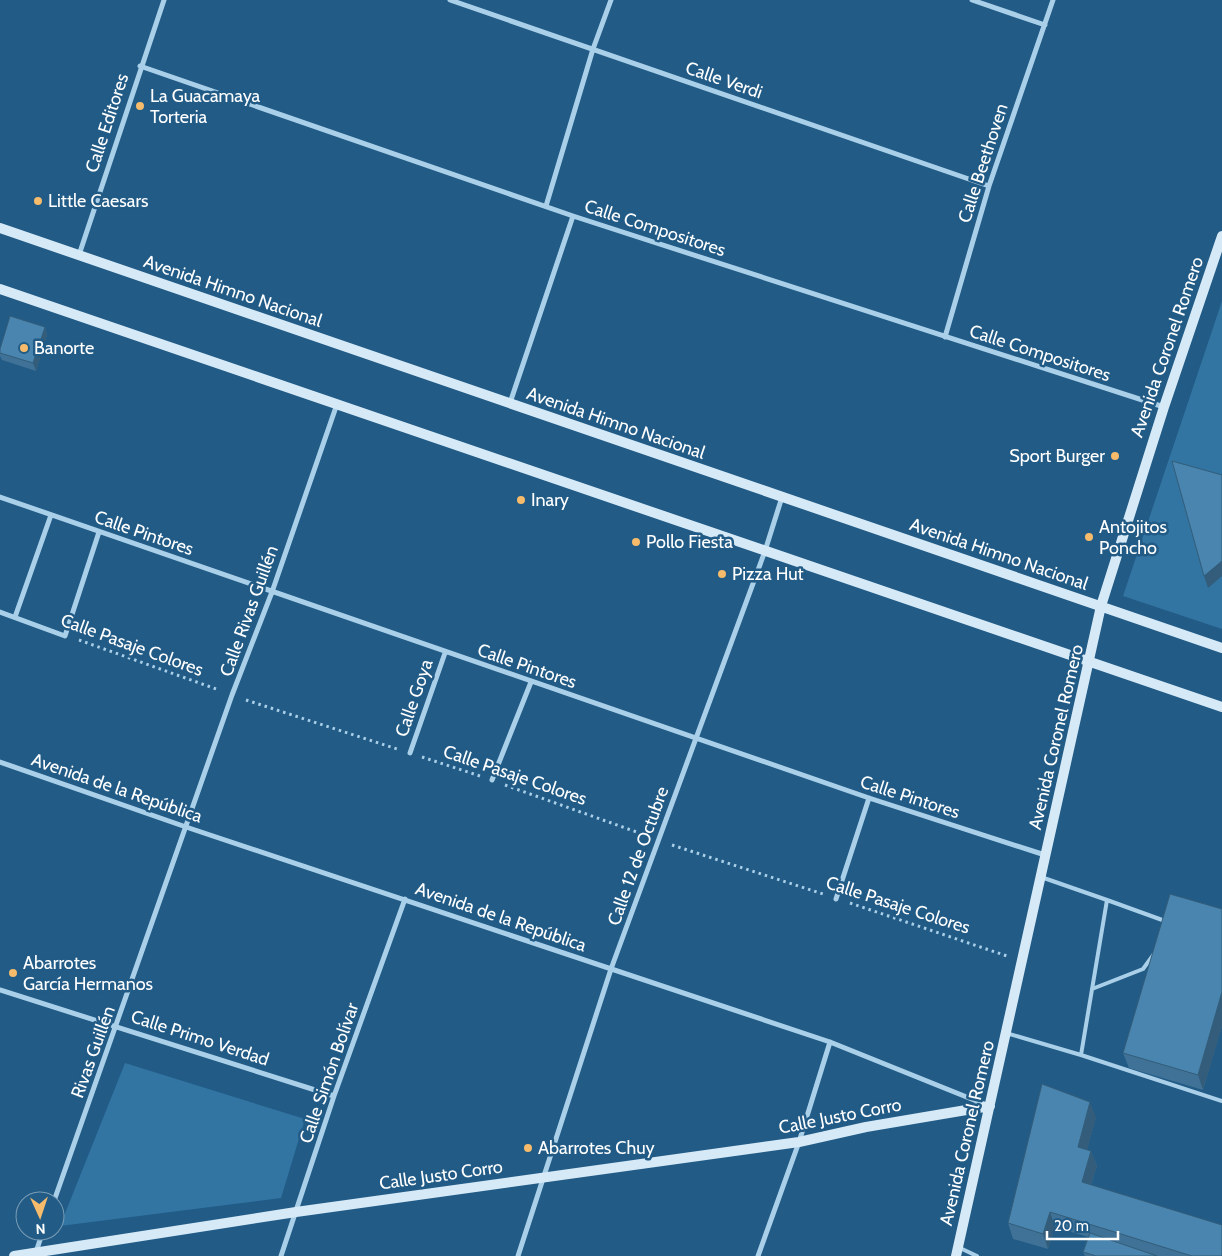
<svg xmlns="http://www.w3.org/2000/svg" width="1222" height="1256" font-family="Cabin,sans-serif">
<rect width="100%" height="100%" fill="#215b86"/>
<path fill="#3274a2" d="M 1222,301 L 1222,629 L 1123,596 Z
M 125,1063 L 305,1119 L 281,1198 L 60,1226 Z"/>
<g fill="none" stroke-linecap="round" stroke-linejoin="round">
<path stroke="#aad0e9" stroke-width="3" stroke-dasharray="2.5 4" stroke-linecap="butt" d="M 79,640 L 219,690
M 246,700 L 397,749
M 422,757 L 480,776
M 505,785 L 645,835
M 672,845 L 823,894
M 850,903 L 1007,956"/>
<path stroke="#aad0e9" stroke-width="4" d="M 1041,877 L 1107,900 L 1081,1055 L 1222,1101
M 1107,900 L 1165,921
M 1092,989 L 1143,969 L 1154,954
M 1006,1033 L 1081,1055
M 960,1248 L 977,1256"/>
<path stroke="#aad0e9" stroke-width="5" d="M 450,0 L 989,186
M 972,0 L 1045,25
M 140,66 L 573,216 L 1164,407
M 546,206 L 593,49 L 611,0
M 79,255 L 164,0
M 945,337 L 989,186 L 1053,0
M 510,403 L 573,216
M 0,497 L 869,798 L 1045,855
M 0,612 L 65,636 L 99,532
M 15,617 L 51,515
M 410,753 L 445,653
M 0,762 L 186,827 L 830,1042 L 984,1104
M 492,780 L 531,682
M 836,899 L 869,798
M 0,990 L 334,1096
M 54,1201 L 232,695 L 272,592 L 337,404
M 36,1252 L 43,1231
M 281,1256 L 334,1096 L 405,899
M 518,1256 L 611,969 L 765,551 L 782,497
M 758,1256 L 799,1142 L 830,1042"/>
<path stroke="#d5e9f7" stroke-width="10" d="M 0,228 L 1222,648
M 0,289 L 1222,707
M 14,1256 L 296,1212 L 799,1142 L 866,1127 L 990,1106
M 956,1256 L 1101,606 L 1164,407 L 1222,236"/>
</g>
<path fill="#3f7296" d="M 45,327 L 47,335 L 36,371 L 2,360 L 0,356 L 0,349 Z
M 1222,909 L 1222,1026 L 1203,1090 L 1129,1068 L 1123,1053 Z
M 1096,1117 L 1087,1150 L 1091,1151 L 1097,1166 L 1091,1185 L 1222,1256 L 1085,1256 L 1083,1252 L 1088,1237 L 1055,1227 L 1048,1249 L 1013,1239 L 1008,1223 Z"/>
<path fill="#335d7a" d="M 45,327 L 47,335 L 36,371 L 33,363 Z
M 1222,561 L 1222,576 L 1208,588 L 1204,576 Z
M 1222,992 L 1222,1026 L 1203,1090 L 1198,1075 Z
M 1090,1102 L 1096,1117 L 1084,1162 L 1078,1147 Z
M 1091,1151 L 1097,1166 L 1087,1197 L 1082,1182 Z
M 1050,1212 L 1055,1227 L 1048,1249 L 1043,1234 Z"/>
<path fill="#4985ae" stroke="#335d7a" d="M 10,316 L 45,327 L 33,363 L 0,353 L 0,349 Z
M 1172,461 L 1222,475 L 1222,561 L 1204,576 Z
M 1170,894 L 1222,909 L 1222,992 L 1198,1075 L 1123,1053 Z
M 1042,1084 L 1090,1102 L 1078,1147 L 1091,1151 L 1082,1182 L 1222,1225 L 1222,1256 L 1192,1256 L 1050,1212 L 1043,1234 L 1008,1223 Z
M 1090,1233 L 1157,1256 L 1096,1256 L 1083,1252 Z"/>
<g fill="#f6bb6b" stroke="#215b86" stroke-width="2">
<circle cx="140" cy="106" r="5"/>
<circle cx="38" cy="201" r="5"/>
<circle cx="24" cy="348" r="5"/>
<circle cx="1115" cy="456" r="5"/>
<circle cx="521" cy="500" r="5"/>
<circle cx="1089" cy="537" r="5"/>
<circle cx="636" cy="542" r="5"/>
<circle cx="722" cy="574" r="5"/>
<circle cx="13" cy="973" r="5"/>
<circle cx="528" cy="1148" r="5"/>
</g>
<g text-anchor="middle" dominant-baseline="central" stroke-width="5" stroke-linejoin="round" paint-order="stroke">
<g font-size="18" fill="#fff" stroke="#215b86">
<text transform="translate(724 80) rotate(19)">Calle Verdi</text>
<text transform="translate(107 123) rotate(-72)">Calle Editores</text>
<text transform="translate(983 163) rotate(-72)">Calle Beethoven</text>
<text transform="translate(655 228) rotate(18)">Calle Compositores</text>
<text transform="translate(233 291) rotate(19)">Avenida Himno Nacional</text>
<text transform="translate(1167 347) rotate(-71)">Avenida Coronel Romero</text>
<text transform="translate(1040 353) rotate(18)">Calle Compositores</text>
<text transform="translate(616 423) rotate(19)">Avenida Himno Nacional</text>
<text transform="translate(144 533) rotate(19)">Calle Pintores</text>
<text transform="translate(999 554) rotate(19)">Avenida Himno Nacional</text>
<text transform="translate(249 611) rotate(-70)">Calle Rivas Guillén</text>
<text transform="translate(132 645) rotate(20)">Calle Pasaje Colores</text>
<text transform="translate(527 666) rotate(19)">Calle Pintores</text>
<text transform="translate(414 698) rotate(-71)">Calle Goya</text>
<text transform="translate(1056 737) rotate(-77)">Avenida Coronel Romero</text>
<text transform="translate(515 775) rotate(19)">Calle Pasaje Colores</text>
<text transform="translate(117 788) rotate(19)">Avenida de la República</text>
<text transform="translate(910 797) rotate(18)">Calle Pintores</text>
<text transform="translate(638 856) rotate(-70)">Calle 12 de Octubre</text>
<text transform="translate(898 905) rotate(18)">Calle Pasaje Colores</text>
<text transform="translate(501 917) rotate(19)">Avenida de la República</text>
<text transform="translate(200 1038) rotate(18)">Calle Primo Verdad</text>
<text transform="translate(93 1052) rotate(-70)">Rivas Guillén</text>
<text transform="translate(329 1073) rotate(-71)">Calle Simón Bolívar</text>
<text transform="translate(840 1116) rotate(-11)">Calle Justo Corro</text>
<text transform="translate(967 1133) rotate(-77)">Avenida Coronel Romero</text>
<text transform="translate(441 1175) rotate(-8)">Calle Justo Corro</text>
</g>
<g font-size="18" fill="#fff" stroke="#215b86" text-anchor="start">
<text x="150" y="96">La Guacamaya<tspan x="150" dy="21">Torteria</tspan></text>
<text x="48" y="201">Little Caesars</text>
<text x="34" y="348">Banorte</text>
<text x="1105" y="456" text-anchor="end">Sport Burger</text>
<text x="531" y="500">Inary</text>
<text x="1099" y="527">Antojitos<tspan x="1099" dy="21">Poncho</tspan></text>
<text x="646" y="542">Pollo Fiesta</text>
<text x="732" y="574">Pizza Hut</text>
<text x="23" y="963">Abarrotes<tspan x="23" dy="21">García Hermanos</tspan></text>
<text x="538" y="1148">Abarrotes Chuy</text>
</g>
</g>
<g transform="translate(40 1216) rotate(177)"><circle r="24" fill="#215b86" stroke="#7a9db6"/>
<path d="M0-4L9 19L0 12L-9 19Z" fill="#f6bb6b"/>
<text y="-8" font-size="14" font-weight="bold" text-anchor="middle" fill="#ffffff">N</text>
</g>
<path d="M1047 1231v8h71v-8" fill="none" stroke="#ffffff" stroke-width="2.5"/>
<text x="1054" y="1231" font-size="15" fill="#ffffff" stroke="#215b86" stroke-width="4" paint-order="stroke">20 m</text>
</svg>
